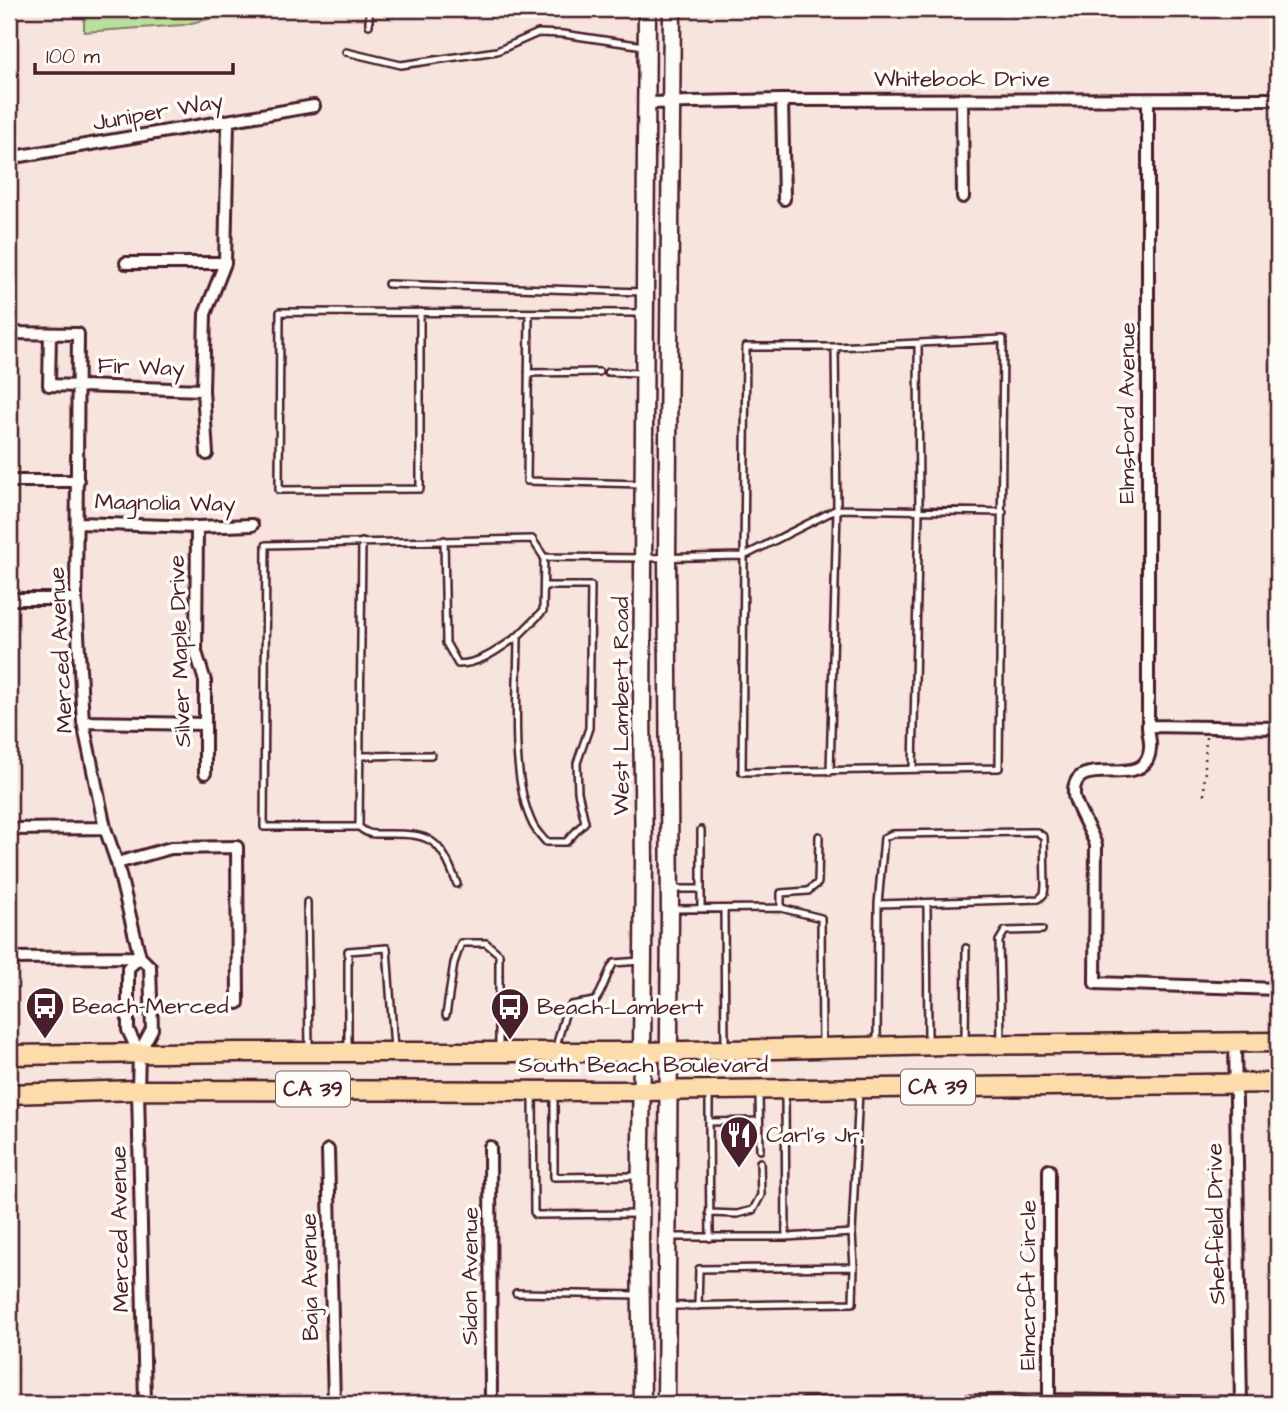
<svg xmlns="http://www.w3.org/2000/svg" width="1287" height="1413" font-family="'Architects Daughter',sans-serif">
<rect width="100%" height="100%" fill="#f6e4dd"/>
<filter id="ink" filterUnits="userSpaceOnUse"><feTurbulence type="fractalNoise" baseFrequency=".0143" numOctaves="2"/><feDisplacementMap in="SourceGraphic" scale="14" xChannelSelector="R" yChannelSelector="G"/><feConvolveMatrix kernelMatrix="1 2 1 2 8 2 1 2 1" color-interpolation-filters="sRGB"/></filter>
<g filter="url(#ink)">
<path fill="#b8df9b" stroke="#817f63" stroke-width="2" d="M 84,9 L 251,9 L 183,25 L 84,32 Z"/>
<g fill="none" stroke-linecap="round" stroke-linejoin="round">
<g stroke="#4a1f2b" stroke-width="10">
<path id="service" d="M 369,25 L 369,9
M 346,52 L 401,65 L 497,51 L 538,33 L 563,34 L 644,46
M 388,284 L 642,292
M 420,312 L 420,489 L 279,490 L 280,312 L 641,313
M 529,313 L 527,481 L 643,484
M 1003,339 L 999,768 L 742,772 L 746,347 L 835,347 Z
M 608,372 L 641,373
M 528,373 L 599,372
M 444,540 L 446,643 L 458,664 C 481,664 499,649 518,636
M 544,586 L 591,586 L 589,728 L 577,763 L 578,792 L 585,822 L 566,842 L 546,842 C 542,837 536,831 533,825 C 509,777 518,690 518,636 L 543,611 L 544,557
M 360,756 L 431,755
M 913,768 L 919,511 L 918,344
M 830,772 L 837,509 L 835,347
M 359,827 L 362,542
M 701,830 L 701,909
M 457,884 C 440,839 432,833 384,834 C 373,834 368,835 359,827 L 264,827 L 266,545 L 532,539 L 544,557 L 644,558 L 744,556 L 837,509 L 1003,512
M 673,889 L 701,889
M 307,902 L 309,1049
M 927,904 L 928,1041
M 781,908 L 781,893 L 808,891 L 818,883 L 819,836
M 673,909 L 781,908 L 821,918 L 822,1045
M 724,909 L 725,1047
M 446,1015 L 454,963 L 461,943 L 486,943 L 499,954 L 499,1049
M 965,1041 L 966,948
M 1001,1041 L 999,941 L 1005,931 L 1042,930
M 877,1044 L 878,904 L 884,838 L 892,834 L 1031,832 L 1037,832 L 1044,837 L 1045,886 L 1044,894 L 1039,899 L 878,904
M 556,1047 L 565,1014 L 571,1005 L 595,1001 C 605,988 605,976 614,963 L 640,961
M 348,1049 L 348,951 L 387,948 L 394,1049
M 709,1092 L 709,1122 L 759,1121
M 759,1093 L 760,1150
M 533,1095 L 534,1212 L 536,1215 L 637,1214
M 554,1095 L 554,1177 L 637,1176
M 709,1122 L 710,1238
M 709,1213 L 737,1214 L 753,1210 L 761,1195 L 760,1162
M 852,1233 L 854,1267
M 670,1237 L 786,1237 L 785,1093
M 786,1237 L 852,1233 L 859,1091
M 516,1293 L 639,1295
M 670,1306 L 853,1303 L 854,1267 L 699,1269 L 698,1306"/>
</g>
<g stroke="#4a1f2b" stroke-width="16">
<path id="minor" d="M 782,100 L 784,199
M 962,100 L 963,197
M 1148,100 L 1148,726 C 1148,733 1151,741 1150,748 C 1148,795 1071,748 1074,795 C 1074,803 1092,833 1096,845 L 1095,983 L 1278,989
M 647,103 L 782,100 L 1278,99
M 9,158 L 314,106
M 126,263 L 225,263
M 9,333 L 78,334 L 76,599 L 83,722 L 105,828 L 117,863 L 140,957 L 150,967 L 152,1029 L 139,1053 L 138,1090 L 145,1404
M 50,334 L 49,385 L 203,390
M 207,454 L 203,390 L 205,314 L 225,263 L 228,121
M 9,481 L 78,481
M 78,523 L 197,527 L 252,525
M 197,527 L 196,652 L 205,681 L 205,773
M 9,599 L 76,599
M 83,722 L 205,724
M 1148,726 L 1278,728
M 9,829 L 105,828
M 117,863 L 171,848 L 237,847 L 238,1003
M 9,958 L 140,957
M 1235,1043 L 1241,1404
M 139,1053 L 128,1030 L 128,968 L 140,957
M 490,1147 L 491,1404
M 328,1150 L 334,1404
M 1049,1400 L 1049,1170
M 805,1404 L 1049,1400 L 1241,1403"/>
</g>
<g stroke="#4a1f2b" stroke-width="21">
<path id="secondary" d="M 642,1404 L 640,1238 L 644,860 L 642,712 L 647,9
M 666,1404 L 670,909 L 667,557 L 672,9"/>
</g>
<g stroke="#4a1f2b" stroke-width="23">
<path id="primary" d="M 9,1055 L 237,1052 L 642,1052 L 945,1045 L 1278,1042
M 9,1094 L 138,1090 L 641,1091 L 1278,1083"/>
</g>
<path stroke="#4a1f2b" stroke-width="2.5" stroke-dasharray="2 5" stroke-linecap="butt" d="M 1204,795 L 1206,737"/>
<use href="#service" stroke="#fdfcf7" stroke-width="5"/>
<use href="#minor" stroke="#fdfcf7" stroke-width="10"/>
<use href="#secondary" stroke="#fdfcf7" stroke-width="16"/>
<use href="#primary" stroke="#fddcac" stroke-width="18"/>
</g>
</g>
<defs>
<g id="bus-pin" transform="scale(2.0125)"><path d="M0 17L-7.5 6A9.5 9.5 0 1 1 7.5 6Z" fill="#4a1f2b" stroke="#fdfcf7"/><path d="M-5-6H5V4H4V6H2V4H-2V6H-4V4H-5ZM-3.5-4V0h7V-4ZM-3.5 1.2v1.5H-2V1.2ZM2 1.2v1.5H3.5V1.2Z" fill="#fff"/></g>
<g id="restaurant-pin" transform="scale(2.0125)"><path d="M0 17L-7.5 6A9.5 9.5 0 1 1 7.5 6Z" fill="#4a1f2b" stroke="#fdfcf7"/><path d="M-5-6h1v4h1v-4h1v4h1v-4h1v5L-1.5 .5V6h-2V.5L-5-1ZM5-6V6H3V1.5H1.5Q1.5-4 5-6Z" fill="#fff"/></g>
</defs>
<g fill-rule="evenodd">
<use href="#bus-pin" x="45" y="1006"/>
<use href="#bus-pin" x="510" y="1007"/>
<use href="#restaurant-pin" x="739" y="1135"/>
</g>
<g text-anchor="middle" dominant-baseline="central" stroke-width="7" stroke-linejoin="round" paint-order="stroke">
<g fill="#fdfcf7" stroke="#806168" stroke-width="2">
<rect x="901" y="1069.5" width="74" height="35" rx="5"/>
<rect x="276" y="1071.5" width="74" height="35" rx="5"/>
</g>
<g font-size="21" font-weight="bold" fill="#4a1f2b">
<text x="938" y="1087">CA 39</text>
<text x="313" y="1089">CA 39</text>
</g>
<g font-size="23" fill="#4a1f2b" stroke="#fdfcf7">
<text x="962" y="79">Whitebook Drive</text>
<text transform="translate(158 112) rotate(-10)">Juniper Way</text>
<text transform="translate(141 367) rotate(2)">Fir Way</text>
<text transform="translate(1127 413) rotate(-90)">Elmsford Avenue</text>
<text transform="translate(165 503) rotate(1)">Magnolia Way</text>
<text transform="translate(61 650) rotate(-93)">Merced Avenue</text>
<text transform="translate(180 651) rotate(-92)">Silver Maple Drive</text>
<text transform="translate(621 706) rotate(-90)">West Lambert Road</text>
<text x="643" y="1065">South Beach Boulevard</text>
<text transform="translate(1216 1224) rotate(-91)">Sheffield Drive</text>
<text transform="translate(120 1229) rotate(-91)">Merced Avenue</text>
<text transform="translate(470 1276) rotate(-90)">Sidon Avenue</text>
<text transform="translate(310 1277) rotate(-91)">Baja Avenue</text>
<text transform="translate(1028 1285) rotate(-90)">Elmcroft Circle</text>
</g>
<g font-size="23" fill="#4a1f2b" stroke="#fdfcf7" text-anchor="start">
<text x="72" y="1006">Beach-Merced</text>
<text x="537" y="1007">Beach-Lambert</text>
<text x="766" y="1135">Carl's Jr.</text>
</g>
</g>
<rect width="1287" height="1413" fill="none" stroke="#fdfcf7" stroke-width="35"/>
<rect x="18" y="18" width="1252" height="1378" fill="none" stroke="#4a1f2b" stroke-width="2.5" filter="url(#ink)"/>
<path d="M35 63v10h198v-10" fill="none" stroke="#4a1f2b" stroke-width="3.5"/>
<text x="46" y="63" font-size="21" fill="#4a1f2b" stroke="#fdfcf7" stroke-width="5" paint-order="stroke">100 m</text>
</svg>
